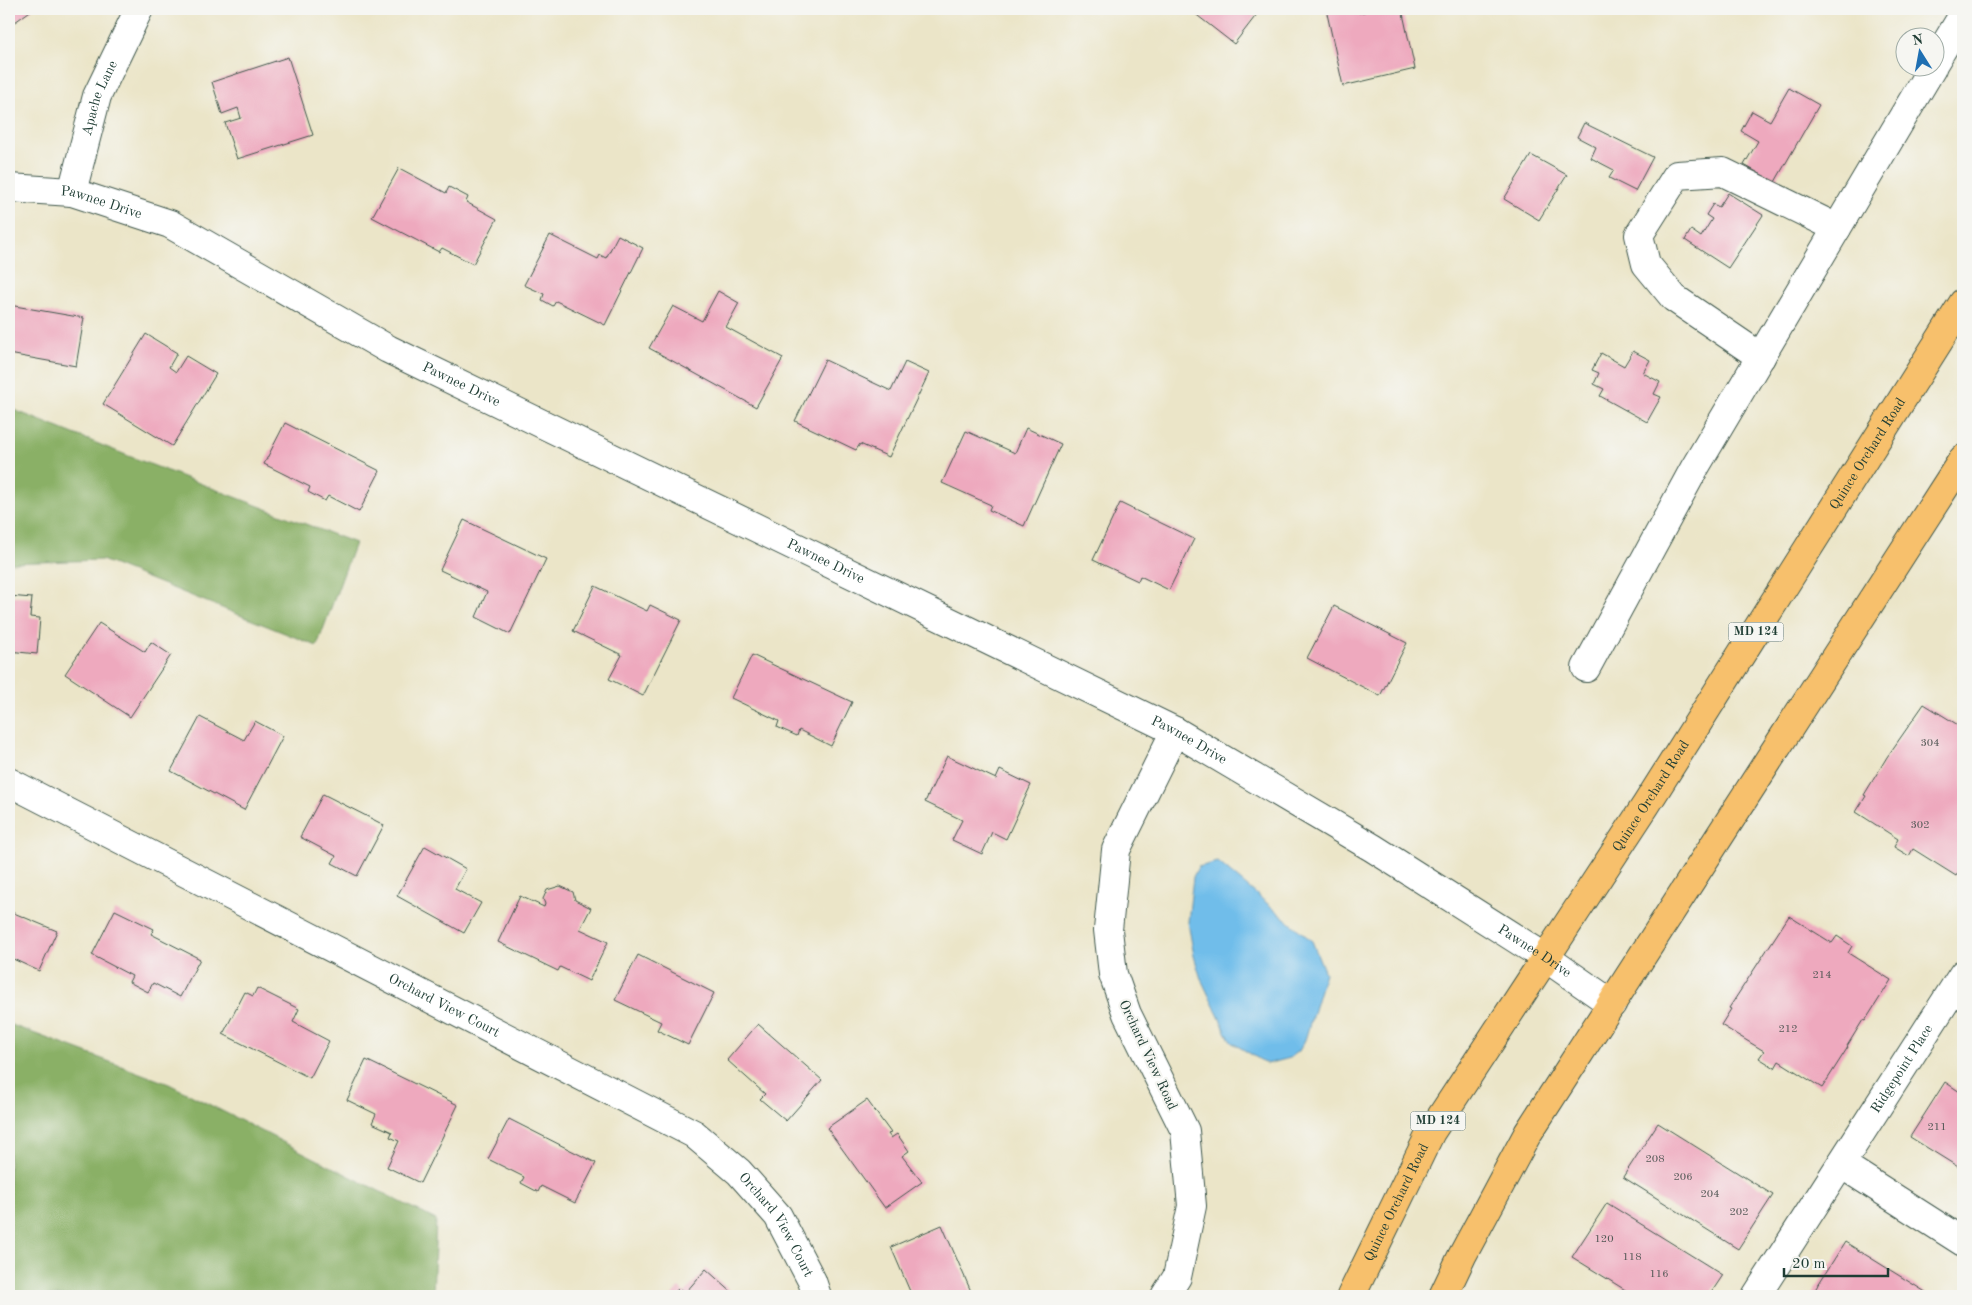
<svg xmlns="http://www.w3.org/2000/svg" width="1972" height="1305" font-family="'Old Standard TT',serif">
<rect width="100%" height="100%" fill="#f6f6f2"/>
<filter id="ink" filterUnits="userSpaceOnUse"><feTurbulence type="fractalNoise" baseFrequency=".02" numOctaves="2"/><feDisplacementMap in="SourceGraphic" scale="10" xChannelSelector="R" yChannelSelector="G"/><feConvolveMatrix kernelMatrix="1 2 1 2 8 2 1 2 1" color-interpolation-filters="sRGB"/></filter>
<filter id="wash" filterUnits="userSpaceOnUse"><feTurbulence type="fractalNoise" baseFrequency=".0096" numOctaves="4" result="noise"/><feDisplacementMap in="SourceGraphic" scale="20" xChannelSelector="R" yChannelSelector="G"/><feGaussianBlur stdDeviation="1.12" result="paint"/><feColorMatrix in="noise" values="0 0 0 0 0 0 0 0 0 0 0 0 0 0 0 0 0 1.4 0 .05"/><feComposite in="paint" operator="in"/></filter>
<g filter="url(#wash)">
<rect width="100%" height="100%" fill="#ebe5c8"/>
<path fill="#8ab066" stroke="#54764d" d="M 9,408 L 126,455 L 355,543 L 317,646 L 102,560 L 9,563 Z
M 9,1024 L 169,1084 L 436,1220 L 433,1296 L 9,1296 Z"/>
<path fill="#70bdea" stroke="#487d8f" d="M 1218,862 L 1312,941 L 1325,973 L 1305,1040 L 1299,1051 L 1290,1058 L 1267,1064 L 1231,1042 L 1201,979 L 1194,956 L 1188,922 L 1193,877 L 1198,867 Z"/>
<g id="blocks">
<path fill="#eea9be" d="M 9,9 L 33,9 L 15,22 L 12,18 L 9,20 Z
M 1189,9 L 1261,9 L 1234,44 Z
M 1326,9 L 1358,9 L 1359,13 L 1372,10 L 1371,9 L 1402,9 L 1415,69 L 1343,86 Z
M 288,57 L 313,135 L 237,159 L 225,123 L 241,118 L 238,108 L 222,114 L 212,82 Z
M 1789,88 L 1819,105 L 1775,182 L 1744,165 L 1758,141 L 1741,131 L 1752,111 L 1770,121 Z
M 1584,123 L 1653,157 L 1635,191 L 1609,178 L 1614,170 L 1591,158 L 1596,147 L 1577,137 Z
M 1531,155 L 1567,175 L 1539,220 L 1504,199 Z
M 399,168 L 446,193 L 449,187 L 468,197 L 466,202 L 497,219 L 473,264 L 442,248 L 439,252 L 372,217 Z
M 1728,193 L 1763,215 L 1728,268 L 1685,240 L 1691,230 L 1701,237 L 1712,219 L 1706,215 L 1713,204 L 1719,207 Z
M 550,235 L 598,259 L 600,255 L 606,258 L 618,235 L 643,248 L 605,325 L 556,301 L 553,306 L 542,300 L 544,294 L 524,285 Z
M 718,291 L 739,303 L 726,327 L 783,358 L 756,407 L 649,348 L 673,306 L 702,321 Z
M 9,305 L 84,318 L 76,366 L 9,354 Z
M 146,334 L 177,353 L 169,367 L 176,372 L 186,356 L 216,374 L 172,446 L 103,404 Z
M 1633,351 L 1650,360 L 1643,373 L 1660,382 L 1654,394 L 1661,397 L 1647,422 L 1600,396 L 1604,389 L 1594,384 L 1599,373 L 1592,370 L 1601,353 L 1624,366 Z
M 825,360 L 891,391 L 905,362 L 929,373 L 889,457 L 860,444 L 856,450 L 795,421 Z
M 285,423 L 380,471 L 359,512 L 328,496 L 325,501 L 308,492 L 310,487 L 264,464 Z
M 1026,428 L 1061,444 L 1024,526 L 989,510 L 991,505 L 942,483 L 966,431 L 1015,453 Z
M 1120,503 L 1194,539 L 1169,590 L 1140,576 L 1138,581 L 1093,560 Z
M 464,520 L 546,559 L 510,634 L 476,617 L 487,592 L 440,570 Z
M 595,586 L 647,611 L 650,605 L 681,620 L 643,696 L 609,679 L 622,655 L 573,631 Z
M 9,596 L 32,598 L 30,617 L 40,618 L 37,654 L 9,651 Z
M 1334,606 L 1407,643 L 1380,696 L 1307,658 Z
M 99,623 L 145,652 L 151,642 L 171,655 L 130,717 L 65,674 Z
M 752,655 L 852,702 L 831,746 L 799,730 L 797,736 L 777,727 L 779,721 L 731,698 Z
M 1924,704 L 1963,728 L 1963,865 L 1956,876 L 1913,849 L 1909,856 L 1894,847 L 1898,839 L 1856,812 L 1866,796 L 1864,795 L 1887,757 Z
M 200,717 L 244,740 L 255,721 L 283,736 L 244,810 L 171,771 Z
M 947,756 L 996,779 L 1000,770 L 1031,785 L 1006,839 L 992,832 L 982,854 L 952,840 L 962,820 L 925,802 Z
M 323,794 L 384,825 L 357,876 L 332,863 L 336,856 L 300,837 Z
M 425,846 L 466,869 L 455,889 L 481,903 L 464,933 L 397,896 Z
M 560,886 L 573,892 L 575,900 L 591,908 L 580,929 L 608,942 L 589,981 L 560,967 L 558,971 L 498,942 L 520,896 L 544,907 L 545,904 L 543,899 L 547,890 Z
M 115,910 L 154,929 L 151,934 L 200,959 L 180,997 L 153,983 L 148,992 L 129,982 L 132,976 L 92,955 Z
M 9,911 L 57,931 L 39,971 L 11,958 L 9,963 Z
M 1789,916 L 1832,943 L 1837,936 L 1852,946 L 1848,953 L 1891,980 L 1865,1021 L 1863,1020 L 1847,1046 L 1848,1047 L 1822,1088 L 1779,1061 L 1775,1068 L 1759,1058 L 1764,1051 L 1721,1025 L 1731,1009 L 1729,1008 Z
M 638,955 L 714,993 L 688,1045 L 657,1030 L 661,1022 L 615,1000 Z
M 257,988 L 299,1009 L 293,1022 L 329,1041 L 310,1078 L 223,1034 L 245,992 L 253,996 Z
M 758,1024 L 822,1080 L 786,1121 L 760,1099 L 765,1094 L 727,1060 Z
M 366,1060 L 458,1105 L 420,1183 L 387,1167 L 399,1141 L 390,1137 L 392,1132 L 372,1123 L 376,1114 L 347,1100 Z
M 1945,1082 L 1963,1094 L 1963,1170 L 1910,1137 Z
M 867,1100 L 891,1133 L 888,1134 L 891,1138 L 897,1134 L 909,1151 L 902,1156 L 922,1182 L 885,1208 L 827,1128 Z
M 509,1119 L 596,1163 L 575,1203 L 541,1186 L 538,1192 L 521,1183 L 524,1177 L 488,1159 Z
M 1658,1123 L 1773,1195 L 1738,1249 L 1623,1177 Z
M 1607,1203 L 1723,1275 L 1709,1296 L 1635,1296 L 1572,1257 Z
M 942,1225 L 973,1296 L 912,1296 L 891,1247 Z
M 1845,1242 L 1932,1296 L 1811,1296 Z
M 706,1269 L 736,1296 L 671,1296 L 679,1288 L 685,1293 Z"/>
</g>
</g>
<g filter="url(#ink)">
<use href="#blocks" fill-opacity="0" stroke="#3e564a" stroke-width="1"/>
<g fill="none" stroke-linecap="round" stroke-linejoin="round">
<g stroke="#3e564a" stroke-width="30">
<g id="minor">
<path d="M 1934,63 L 1963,15"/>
<path id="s1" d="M 9,188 L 72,192 L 170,224 L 388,349 L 1175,731 L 1373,848 L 1546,958 L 1612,1004"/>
<path id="s2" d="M 72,192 L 97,96 L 139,9"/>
<path d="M 1761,357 L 1674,298 L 1646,264 L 1639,235 L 1677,175 L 1723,172 L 1837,228"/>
<path d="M 1586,668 L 1694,469 L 1932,68"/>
<path id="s3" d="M 9,782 L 694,1134 L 739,1172 L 778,1216 L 812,1281 L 817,1296"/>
<path d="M 1841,1164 L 1963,1242"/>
<path d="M 1165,1296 L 1177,1277 L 1192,1206 L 1185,1131 L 1127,1014 L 1113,974 L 1108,930 L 1116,850 L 1175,731"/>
<path id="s4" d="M 1756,1296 L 1963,974"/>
</g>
</g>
<g stroke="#3e564a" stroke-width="30">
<g id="major">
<path id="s5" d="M 1351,1296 L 1431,1132 L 1646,805 L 1963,303"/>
<path d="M 1443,1296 L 1462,1256 L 1528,1133 L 1963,459"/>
</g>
</g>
<path stroke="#3e564a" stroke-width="3" stroke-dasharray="1 4" stroke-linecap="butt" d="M 1572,1291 L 1580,1296"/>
<use href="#minor" stroke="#fff" stroke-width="28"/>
<use href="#major" stroke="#f7c06c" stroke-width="28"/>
</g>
</g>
<g text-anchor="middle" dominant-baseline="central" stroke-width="4.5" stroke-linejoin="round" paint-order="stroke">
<g font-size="11" fill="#535856">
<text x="1930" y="743">304</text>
<text x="1920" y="825">302</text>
<text x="1822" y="975">214</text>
<text x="1788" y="1029">212</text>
<text x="1937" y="1127">211</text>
<text x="1655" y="1159">208</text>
<text x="1683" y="1177">206</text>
<text x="1710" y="1194">204</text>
<text x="1739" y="1212">202</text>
<text x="1604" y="1239">120</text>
<text x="1632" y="1257">118</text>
<text x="1659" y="1274">116</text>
</g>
<g fill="#f6f6f2" stroke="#60746d" stroke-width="1">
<rect x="1728.5" y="622.5" width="55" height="19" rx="4"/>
<rect x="1410.5" y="1111.5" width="55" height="19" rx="4"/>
</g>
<g font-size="12" font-weight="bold" fill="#1f3d34">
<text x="1756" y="632">MD 124</text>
<text x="1438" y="1121">MD 124</text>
</g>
<g font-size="14" fill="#1f3d34" stroke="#f6f6f2">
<text stroke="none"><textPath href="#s2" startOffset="98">Apache Lane</textPath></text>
<text stroke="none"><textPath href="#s1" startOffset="94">Pawnee Drive</textPath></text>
<text stroke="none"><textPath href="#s1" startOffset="499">Pawnee Drive</textPath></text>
<text stroke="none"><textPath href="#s5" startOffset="989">Quince Orchard Road</textPath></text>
<text stroke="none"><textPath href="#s1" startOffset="904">Pawnee Drive</textPath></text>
<text stroke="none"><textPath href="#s1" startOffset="1309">Pawnee Drive</textPath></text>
<text stroke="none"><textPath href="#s5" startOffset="584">Quince Orchard Road</textPath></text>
<text stroke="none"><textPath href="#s1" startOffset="1714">Pawnee Drive</textPath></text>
<text stroke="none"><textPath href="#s3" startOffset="489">Orchard View Court</textPath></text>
<text transform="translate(1148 1055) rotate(65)">Orchard View Road</text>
<text stroke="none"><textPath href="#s4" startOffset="270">Ridgepoint Place</textPath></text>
<text stroke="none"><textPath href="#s5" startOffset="104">Quince Orchard Road</textPath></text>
<text stroke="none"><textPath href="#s3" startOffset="894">Orchard View Court</textPath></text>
</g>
</g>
<rect width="1972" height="1305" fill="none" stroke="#f6f6f2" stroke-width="30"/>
<g transform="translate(1920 52) rotate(349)"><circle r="24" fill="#f6f6f2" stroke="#a0aca6"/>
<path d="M0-4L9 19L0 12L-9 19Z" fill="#1f6fb2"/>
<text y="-8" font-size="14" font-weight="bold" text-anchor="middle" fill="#1f3d34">N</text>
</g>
<path d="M1784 1268v8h104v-8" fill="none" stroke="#1f3d34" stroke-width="2.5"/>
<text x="1792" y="1268" font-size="15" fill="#1f3d34" stroke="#f6f6f2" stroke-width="4" paint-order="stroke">20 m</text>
</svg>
